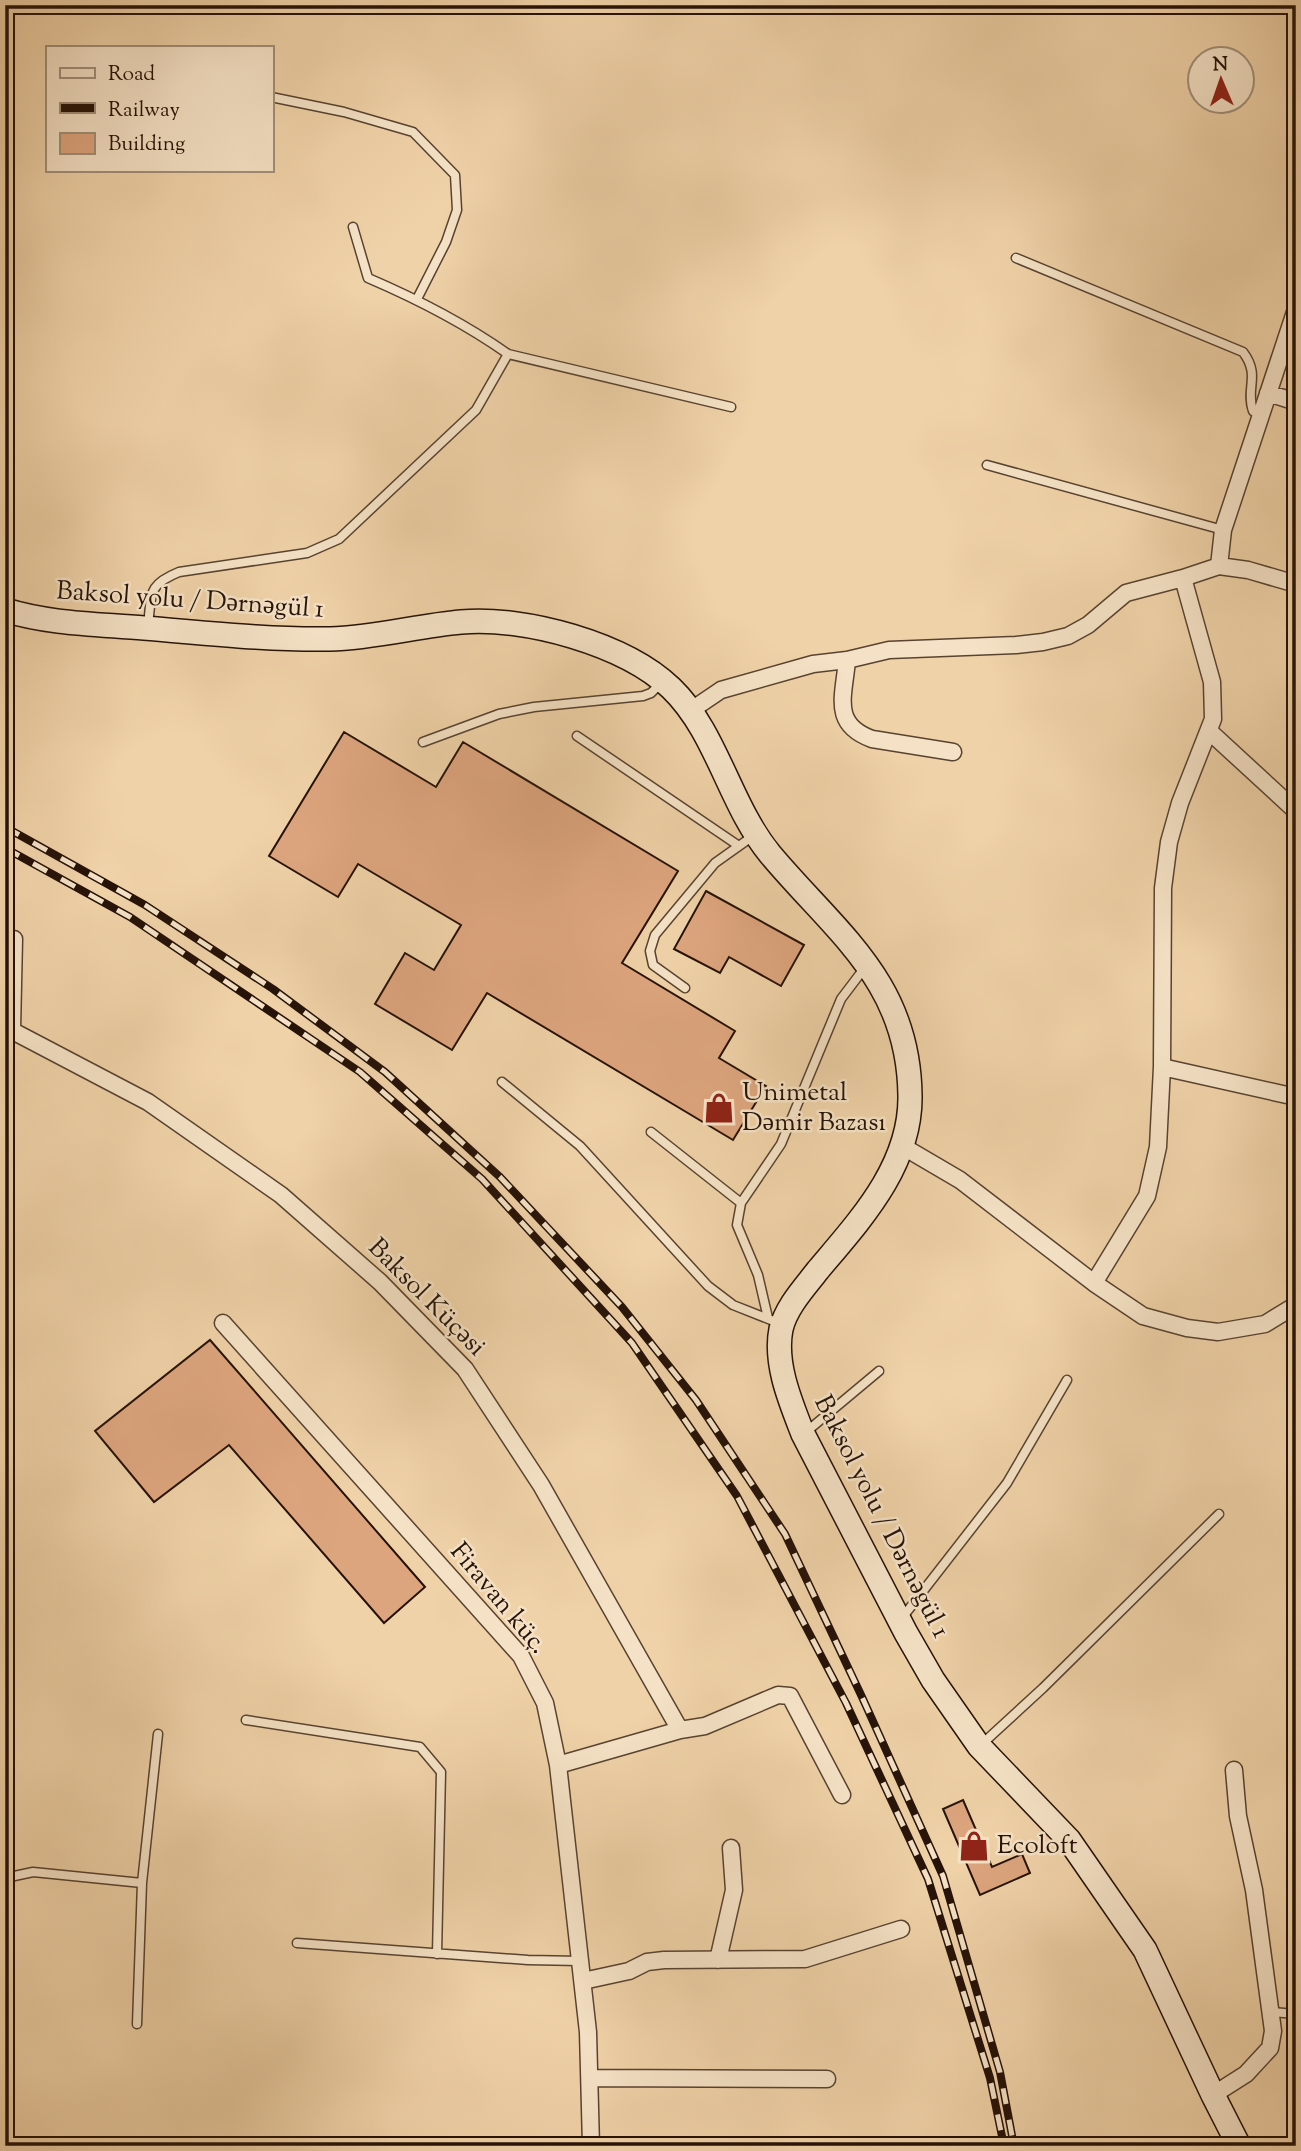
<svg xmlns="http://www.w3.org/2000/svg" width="1301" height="2151" font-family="'Sorts Mill Goudy',serif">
<rect width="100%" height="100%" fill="#f0d2a8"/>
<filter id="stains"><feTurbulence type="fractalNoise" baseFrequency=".00286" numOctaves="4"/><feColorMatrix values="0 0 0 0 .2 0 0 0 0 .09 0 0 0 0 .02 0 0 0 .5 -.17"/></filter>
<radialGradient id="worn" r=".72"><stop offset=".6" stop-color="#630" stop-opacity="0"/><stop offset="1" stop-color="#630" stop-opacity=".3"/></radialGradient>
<path fill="#dda57e" stroke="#261208" stroke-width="2" d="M 344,732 L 436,787 L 463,742 L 678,871 L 622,963 L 735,1031 L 719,1058 L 766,1086 L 733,1140 L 487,993 L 452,1050 L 375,1004 L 405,953 L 434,970 L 461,925 L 358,864 L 338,897 L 269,856 Z
M 706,891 L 804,945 L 781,986 L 729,957 L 720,973 L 674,949 Z
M 210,1340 L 425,1587 L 384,1623 L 229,1445 L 154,1502 L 95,1431 Z
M 963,1800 L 992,1867 L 1022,1854 L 1030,1873 L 980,1895 L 943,1809 Z"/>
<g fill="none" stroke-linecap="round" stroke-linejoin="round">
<g stroke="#584230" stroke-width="11">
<path id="service" d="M 271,97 L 344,112 L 413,132 L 455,175 L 457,210 L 446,242 L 417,299
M 1016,258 L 1243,352 C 1261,376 1245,388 1253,411 L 1261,416
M 508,354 L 731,407
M 987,465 L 1223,530
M 148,625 C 152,594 147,585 179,572 L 307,553 L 339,539 L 476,410 L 508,354 C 464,323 417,299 368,278 L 353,227
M 577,736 L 739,846
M 423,742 L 499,714 L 534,707 L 643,696 L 651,693 L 661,683
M 685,988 L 653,965 L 650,951 L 655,935 L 715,863 L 753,836
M 502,1082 L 580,1146 L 708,1286 L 733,1305 L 771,1320
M 651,1132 L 741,1203
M 768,1318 L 758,1275 L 737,1225 L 741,1203 L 781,1144 L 841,999 L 866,966
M 806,1432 L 879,1371
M 902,1618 L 1007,1483 L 1067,1380
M 246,1720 L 420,1747 L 441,1772 L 437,1954
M 982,1744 L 1043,1688 L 1219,1514
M 5,1878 L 33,1872 L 142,1883
M 297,1943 L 528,1960 L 580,1961
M 1272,2012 L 1296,2014
M 137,2024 L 142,1883 L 158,1734"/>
</g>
<g stroke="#584230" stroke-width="19">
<path id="minor" d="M 1268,393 L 1296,402
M 1219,566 L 1223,530 L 1296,309
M 847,660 C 844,696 831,724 872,739 L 953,752
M 690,711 L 721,690 L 813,664 L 847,660 L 889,650 L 1016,645 L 1043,642 L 1068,636 L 1088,625 L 1126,593 L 1183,578 L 1219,566 L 1248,570 L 1296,584
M 1209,731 L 1296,811
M 5,1027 L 148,1102 L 281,1195 L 380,1282 L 465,1369 L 541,1485 L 680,1730
M 12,1030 L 14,939
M 1162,1067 L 1296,1097
M 902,1146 L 960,1180 L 1094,1283 L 1143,1316 L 1187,1328 L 1218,1332 L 1265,1324 L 1296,1305
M 1094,1283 L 1147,1196 L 1158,1147 L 1162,1067 L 1163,888 L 1169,842 L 1180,803 L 1213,719 L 1212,682 L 1183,578
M 223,1323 L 521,1656 L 545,1703 L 558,1765 L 588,2032 L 591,2146
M 558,1765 L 680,1730 L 705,1726 L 778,1695 L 790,1696 L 842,1795
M 718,1960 L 734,1890 L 731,1848
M 583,1981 L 629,1971 L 647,1962 L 664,1960 L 805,1959 L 901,1929
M 591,2078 L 827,2079
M 1213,2095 L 1246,2074 L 1270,2048 L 1273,2031 L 1254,1890 L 1238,1816 L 1234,1770"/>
</g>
<g stroke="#261208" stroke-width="26">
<path id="secondary" d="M 5,610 C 50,624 97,624 144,628 C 206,633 267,640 330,639 C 374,638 417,626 461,622 C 524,616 625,644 671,688 C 717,732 729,804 770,854 C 836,933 909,981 910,1096 C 911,1166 860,1220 818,1270 C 805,1287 786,1307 781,1329 C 774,1364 791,1403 803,1434 L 906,1633 L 933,1680 L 979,1746 L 1069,1840 L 1145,1950 L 1213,2095 L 1239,2146"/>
</g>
<use href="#service" stroke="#f5e2c6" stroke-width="8"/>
<use href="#minor" stroke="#f5e2c6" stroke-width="16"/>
<use href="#secondary" stroke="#f5e2c6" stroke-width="23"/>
<g stroke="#261208" stroke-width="8">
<path id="rail" d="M 5,827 L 145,905 L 273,989 L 385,1072 L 500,1177 L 622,1307 L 696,1400 L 785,1534 L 862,1697 L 943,1876 L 1000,2072 L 1014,2146
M 5,848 L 130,917 L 360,1072 L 482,1179 L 632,1343 L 737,1496 L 846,1703 L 928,1879 L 990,2078 L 1004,2146"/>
</g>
<use href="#rail" stroke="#f5e2c6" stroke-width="5" stroke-dasharray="16" stroke-linecap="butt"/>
</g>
<defs>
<g id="shop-bare" transform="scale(2.415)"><path d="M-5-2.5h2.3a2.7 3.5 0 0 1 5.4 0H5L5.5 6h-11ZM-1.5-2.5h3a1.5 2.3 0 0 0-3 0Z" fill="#8f2418" stroke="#f5e2c6" stroke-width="2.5" paint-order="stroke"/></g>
</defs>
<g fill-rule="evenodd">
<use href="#shop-bare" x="719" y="1108"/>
<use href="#shop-bare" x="974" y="1846"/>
</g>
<g text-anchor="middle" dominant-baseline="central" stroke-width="5" stroke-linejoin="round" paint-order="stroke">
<g font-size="26" fill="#261208" stroke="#f5e2c6">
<text transform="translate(190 601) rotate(4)">Baksol yolu / Dərnəgül 1</text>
<text transform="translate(426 1298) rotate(45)">Baksol Küçəsi</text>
<text transform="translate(881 1517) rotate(63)">Baksol yolu / Dərnəgül 1</text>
<text transform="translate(498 1599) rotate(50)">Firavan küç.</text>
</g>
<g font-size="26" fill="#261208" stroke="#f5e2c6" text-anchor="start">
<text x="742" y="1093">Unimetal<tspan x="742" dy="30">Dəmir Bazası</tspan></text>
<text x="997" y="1846">Ecoloft</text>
</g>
</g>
<rect width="1301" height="2151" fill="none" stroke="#f0d2a8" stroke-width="28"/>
<rect x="7" y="7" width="1287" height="2137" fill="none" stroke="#261208" stroke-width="3.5"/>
<rect x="14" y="14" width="1273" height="2123" fill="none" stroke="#261208" stroke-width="2"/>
<rect x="46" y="46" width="228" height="126" fill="#f5e2c6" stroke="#a28f7a" stroke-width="2"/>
<rect x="60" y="68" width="35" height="10" fill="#f5e2c6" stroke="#a28f7a" stroke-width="2"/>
<text x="108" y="80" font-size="21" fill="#261208">Road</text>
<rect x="60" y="103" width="35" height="10" fill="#261208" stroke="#a28f7a" stroke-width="2"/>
<text x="108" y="116" font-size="21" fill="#261208">Railway</text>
<rect x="60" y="133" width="35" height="21" fill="#dda57e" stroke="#a28f7a" stroke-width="2"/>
<text x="108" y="150" font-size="21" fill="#261208">Building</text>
<g transform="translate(1221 80) rotate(358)"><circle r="33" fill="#f5e2c6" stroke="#a28f7a" stroke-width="2"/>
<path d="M0-5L12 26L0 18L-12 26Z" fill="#8f2418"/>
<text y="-10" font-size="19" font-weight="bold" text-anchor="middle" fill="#261208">N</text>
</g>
<rect width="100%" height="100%" filter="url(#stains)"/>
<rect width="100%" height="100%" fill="url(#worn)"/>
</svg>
